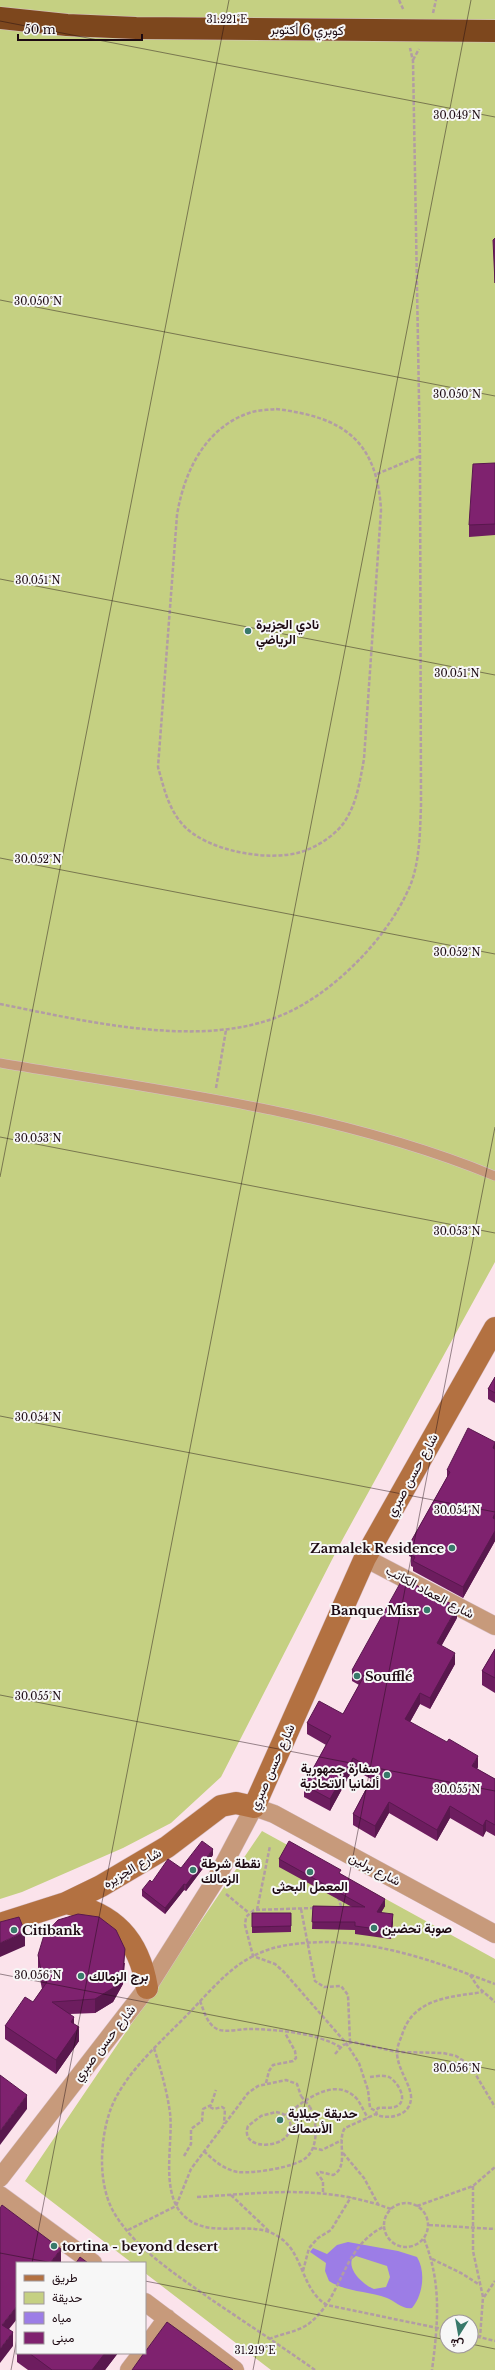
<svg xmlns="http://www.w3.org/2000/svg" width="495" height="2370" font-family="'Libre Baskerville',Vazirmatn,serif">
<rect width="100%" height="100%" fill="#fbe3eb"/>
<path fill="#c5d082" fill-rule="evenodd" d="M 0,0 L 495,0 L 495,1262 L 340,1544 L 221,1777 L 171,1823 L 123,1848 L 22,1892 L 0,1899 Z
M 262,1831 L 495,1959 L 495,2370 L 271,2370 L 145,2273 L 145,2263 L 132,2263 L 25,2181 ZM 447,2322 L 471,2322 L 471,2346 L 447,2346 Z"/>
<path fill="#9c7de6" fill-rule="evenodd" d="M 348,2242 L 398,2251 L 417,2257 C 426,2272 423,2295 412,2308 C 403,2310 395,2301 387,2298 C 368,2291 346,2292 329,2281 L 325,2271 L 326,2263 L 310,2252 L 313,2248 L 327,2254 L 337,2245 ZM 356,2256 L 387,2266 L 390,2277 L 386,2287 L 374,2289 C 364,2285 348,2271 352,2259 Z"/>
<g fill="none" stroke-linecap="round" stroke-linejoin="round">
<g stroke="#d7c0c8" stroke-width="10">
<path id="lane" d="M 0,1063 C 165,1091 340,1112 495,1176"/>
</g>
<g stroke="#d7c0c8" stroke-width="19">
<path id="street" d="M 365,1558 L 495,1626
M 0,2178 L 147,1988 L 216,1879 L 254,1807 L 274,1814 L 495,1934
M 0,2195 L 93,2263
M 145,2302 L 235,2370
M 145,2348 L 167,2318
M 129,2370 L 142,2353"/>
</g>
<g stroke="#d7c0c8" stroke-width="23">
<path id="secondary" d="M 66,1903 C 114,1913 139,1939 147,1988
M 0,1924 L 66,1903 L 101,1886 L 167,1847 L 221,1806 L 236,1803 L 254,1807 L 365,1558 L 495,1328"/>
</g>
<path stroke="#b29ca4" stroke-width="2.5" stroke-dasharray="4 2" stroke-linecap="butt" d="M 399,0 L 404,11
M 433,13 L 436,0
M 413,60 L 419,49
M 276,409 C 343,417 377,440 381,510 L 364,759 C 360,780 357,803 345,821 C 336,835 317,847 301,852 C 268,862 207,851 183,825 C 168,808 164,788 158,767 L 177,515 C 184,472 205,428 249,413 C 257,410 267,410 276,409 Z
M 377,474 L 420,456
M 0,1004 C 80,1020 187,1046 266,1021 C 301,1010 331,988 357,962 C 378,941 398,914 410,886 C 420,861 420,831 421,805 L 420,456 L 413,61 L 410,48
M 216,1088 L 226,1030
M 226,1894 L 249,1913
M 338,1897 L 342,1909
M 314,1908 L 254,1910 L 246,1917 L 245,1925 L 253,1956 L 275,1964 L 284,1972 L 346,2043 L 359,2063 L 368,2090 L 370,2108 L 376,2111
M 301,1909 L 315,1981 L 324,1987 L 341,1986 L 348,1995 L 350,2042
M 257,1910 L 270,1846
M 470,1975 L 478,1987 L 495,2002
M 200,2001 C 204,2011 207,2024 217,2029 C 226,2033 238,2029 248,2029 C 274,2029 318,2033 340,2047
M 154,2048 C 161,2070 167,2091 170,2113 C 174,2146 156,2204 194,2223 C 220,2236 254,2220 279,2237 C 304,2253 301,2290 327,2305 L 447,2330
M 335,2054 L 343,2045 L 353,2042 L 397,2052 L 443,2053 L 456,2056 L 470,2065 L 495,2107
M 370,2077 C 376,2076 383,2075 389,2077 C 397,2081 409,2100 397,2106 C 392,2109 384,2107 378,2108 L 376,2111 L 377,2115 C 391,2120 412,2115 411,2096 C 409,2081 397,2068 397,2052 C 397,2047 400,2040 402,2035 C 413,1998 450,1997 483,1992
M 266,2083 L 269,2071 L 273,2065 L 293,2061 L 296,2058 L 295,2051 L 285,2033
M 210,2107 L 214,2109 L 222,2107 L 225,2109 L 224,2124
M 276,2112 C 282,2113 288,2115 290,2122 C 296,2150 238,2153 248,2126 L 261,2116 Z
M 286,2115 C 304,2101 335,2075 357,2099 C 361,2104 364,2112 368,2118
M 313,2148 L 322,2150 L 342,2140
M 204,2151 C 214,2161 225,2170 238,2172 C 253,2174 297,2167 307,2157 C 319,2145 317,2121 310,2107
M 343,2153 L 364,2178 L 378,2204
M 184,2156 L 191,2144 L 191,2129 L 202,2121 L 203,2109 L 211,2105 L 216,2090
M 473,2186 L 473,2251 L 483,2297 L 480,2337
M 323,2192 L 323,2181 L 317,2173 L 320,2172 L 333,2175 C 350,2167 336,2140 345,2128 L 376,2114
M 231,2195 L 270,2232
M 197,2197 C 267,2193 323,2184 391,2209
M384 2225a22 22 0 1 1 44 0a22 22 0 1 1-44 0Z
M 417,2206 L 473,2186 L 495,2167
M 429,2225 L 495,2229
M 128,2230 L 176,2206 L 191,2169 L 248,2093 L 258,2086 L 286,2080 L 297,2084 L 301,2096
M 424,2239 C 442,2283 438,2324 432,2370
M 432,2259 L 461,2273 L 480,2285
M 303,2271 L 309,2248 L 318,2238 L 331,2230 L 351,2197
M 484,2297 L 495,2281
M 471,2335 L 495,2341
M 269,2339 C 281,2334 296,2332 307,2325 C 344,2298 340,2249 383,2227
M 315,2370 C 281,2346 246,2323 212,2300 C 177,2275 133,2248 112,2209 C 98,2181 100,2140 110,2111 C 123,2074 163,2040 190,2012 C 205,1996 220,1979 237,1966 C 251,1956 266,1949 282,1946 C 357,1932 426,1958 495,1984"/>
<use href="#lane" stroke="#c79a7b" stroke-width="9"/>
<use href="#street" stroke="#c79a7b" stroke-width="18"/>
<use href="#secondary" stroke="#b37141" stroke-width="22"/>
<g stroke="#d7c0c8" stroke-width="23" stroke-linecap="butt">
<path id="highway-bridge" d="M 0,18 L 67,25 L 136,28 L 495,31"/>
</g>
<path stroke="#b29ca4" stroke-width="2.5" stroke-dasharray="4 2" stroke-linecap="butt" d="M 301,2096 L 310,2107"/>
<use href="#highway-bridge" stroke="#7d471d" stroke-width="22"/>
</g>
<path fill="#6d1d5f" d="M 495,463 L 495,535 L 469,537 L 469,525 Z
M 495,1377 L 495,1403 L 488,1399 L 488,1389 Z
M 495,1442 L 495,1541 L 463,1598 L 413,1571 L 413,1567 L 411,1566 L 411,1557 L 409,1556 L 409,1545 L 447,1477 L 447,1470 Z
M 457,1618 L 441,1646 L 455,1664 L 430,1709 L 420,1704 L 410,1722 L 478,1767 L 477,1769 L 495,1779 L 495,1836 L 486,1831 L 483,1837 L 450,1818 L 437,1841 L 389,1813 L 375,1838 L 353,1825 L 353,1814 L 371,1779 L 353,1769 L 330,1811 L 304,1797 L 304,1785 L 326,1745 L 307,1734 L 307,1723 L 343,1714 L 359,1685 L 352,1681 L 352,1670 Z
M 495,1649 L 495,1693 L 482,1685 L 482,1671 Z
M 213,1855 L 186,1891 L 184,1890 L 165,1914 L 142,1896 L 142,1890 L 181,1868 Z
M 279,1859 L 341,1874 L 385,1906 L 381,1913 L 393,1922 L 391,1939 L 355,1934 L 355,1930 L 312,1929 L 313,1906 L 352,1907 L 279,1867 Z
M 252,1913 L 291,1913 L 291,1932 L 252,1933 Z
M 38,1955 L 125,1963 L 123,1984 L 113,2002 L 95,2013 L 70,2014 L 74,2024 L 79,2041 L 56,2074 L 5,2039 L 5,2026 L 33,2002 L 42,1989 L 38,1969 Z
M 17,2344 L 17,2353 L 118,2353 L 105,2370 L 28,2370 L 17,2362 Z"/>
<path fill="#59184e" d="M 495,1443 L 495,1454 L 493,1448 Z
M 495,1513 L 495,1524 L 493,1518 Z
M 495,1531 L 495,1541 L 463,1598 L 463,1587 Z
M 457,1607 L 457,1618 L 437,1654 L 437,1643 Z
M 455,1653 L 455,1664 L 430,1709 L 430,1698 Z
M 420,1693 L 420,1704 L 405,1731 L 405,1719 Z
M 478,1756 L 478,1767 L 472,1777 L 472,1766 Z
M 353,1758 L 353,1769 L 330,1811 L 330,1799 Z
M 389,1802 L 389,1813 L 375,1838 L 375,1826 Z
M 450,1806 L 450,1818 L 437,1841 L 437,1830 Z
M 486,1820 L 486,1831 L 483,1837 L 483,1826 Z
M 213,1849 L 213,1855 L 186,1891 L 186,1885 Z
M 184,1884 L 184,1890 L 165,1914 L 165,1908 Z
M 385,1899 L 385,1906 L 377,1919 L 377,1912 Z
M 393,1914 L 393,1922 L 391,1939 L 391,1931 Z
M 25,1932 L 25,1946 L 0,1957 L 0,1943 Z
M 125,1949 L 123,1984 L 113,2002 L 95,2013 L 95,1999 Z
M 74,2017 L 74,2031 L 71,2022 Z
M 79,2027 L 79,2041 L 56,2074 L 56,2060 Z
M 27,2095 L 27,2109 L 0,2145 L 0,2131 Z
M 61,2249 L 61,2263 L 50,2263 Z
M 17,2306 L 17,2319 L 2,2338 L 2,2325 Z
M 13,2332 L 13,2346 L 0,2363 L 0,2349 Z
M 105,2353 L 118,2353 L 105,2370 L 92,2370 Z"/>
<path fill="#7f226f" stroke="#59184e" d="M 495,238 L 495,283 L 493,240 Z
M 495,463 L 495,524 L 469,525 L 473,464 Z
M 495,1377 L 495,1393 L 488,1389 Z
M 468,1428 L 495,1442 L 495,1443 L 493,1448 L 495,1449 L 495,1513 L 493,1518 L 495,1519 L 495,1531 L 463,1587 L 413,1561 L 415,1557 L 411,1555 L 415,1548 L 409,1545 L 450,1472 L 447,1470 Z
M 403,1578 L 457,1607 L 437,1643 L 455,1653 L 430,1698 L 420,1693 L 405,1719 L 447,1742 L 449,1739 L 478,1756 L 472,1766 L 495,1779 L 495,1825 L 486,1820 L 483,1826 L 450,1806 L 437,1830 L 389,1802 L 375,1826 L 353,1814 L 376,1771 L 353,1758 L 330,1799 L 304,1785 L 331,1736 L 307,1723 L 319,1701 L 343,1714 L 364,1676 L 352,1670 Z
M 495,1649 L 495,1678 L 482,1671 Z
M 202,1841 L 213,1849 L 186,1885 L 184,1884 L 165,1908 L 142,1890 L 150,1880 L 152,1882 L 168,1859 L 181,1868 Z
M 289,1841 L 341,1870 L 339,1873 L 385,1899 L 377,1912 L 393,1914 L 391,1931 L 355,1926 L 355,1922 L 312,1922 L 313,1906 L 365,1907 L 279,1859 Z
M 252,1913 L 291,1913 L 291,1926 L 252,1927 Z
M 78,1914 L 99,1917 L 116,1930 L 125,1949 L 123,1970 L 113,1988 L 95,1999 L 52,2002 L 74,2017 L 71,2022 L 79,2027 L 56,2060 L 5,2026 L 25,1997 L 33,2002 L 47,1982 L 42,1976 L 38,1955 L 44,1935 L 58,1920 Z
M 19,1917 L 25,1932 L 0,1943 L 0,1922 Z
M 0,2075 L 27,2095 L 0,2131 Z
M 2,2205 L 61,2249 L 50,2263 L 17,2263 L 17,2306 L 2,2325 L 13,2332 L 0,2349 L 0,2208 Z
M 80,2257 L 88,2263 L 76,2263 Z
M 167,2322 L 233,2370 L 132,2370 L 144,2353 L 145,2353 L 145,2352 Z
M 29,2353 L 105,2353 L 92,2370 L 52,2370 Z"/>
<path fill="none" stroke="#1d0a12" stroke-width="1" stroke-opacity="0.45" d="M 0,21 L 495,117M 0,300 L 495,396M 0,579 L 495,675M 0,858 L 495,954M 0,1137 L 495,1233M 0,1177 L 229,0M 0,1416 L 495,1512M 0,1695 L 495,1791M 0,1974 L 495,2070M 0,2253 L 53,2263M 32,2263 L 471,0M 145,2281 L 447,2340M 471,2344 L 495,2349M 11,2370 L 17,2338M 253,2370 L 495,1127"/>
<g fill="#38796a" stroke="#f7f7f7" stroke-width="1.5">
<circle cx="248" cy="631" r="4"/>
<circle cx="452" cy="1548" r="4"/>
<circle cx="427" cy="1610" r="4"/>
<circle cx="357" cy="1676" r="4"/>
<circle cx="387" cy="1775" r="4"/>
<circle cx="193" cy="1870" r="4"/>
<circle cx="310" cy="1872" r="4"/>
<circle cx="374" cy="1928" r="4"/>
<circle cx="14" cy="1930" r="4"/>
<circle cx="81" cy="1976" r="4"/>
<circle cx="280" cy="2120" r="4"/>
<circle cx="54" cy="2246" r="4"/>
</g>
<g text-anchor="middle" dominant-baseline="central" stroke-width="4" stroke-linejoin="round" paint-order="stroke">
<g font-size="13" fill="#1d0a12" stroke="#f7f7f7">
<text transform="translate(307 30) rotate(1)">كوبري 6 أكتوبر</text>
<text transform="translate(412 1475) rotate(-61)">شارع حسن صبري</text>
<text transform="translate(430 1592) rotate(28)">شارع العماد الكاتب</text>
<text transform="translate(272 1767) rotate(-66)">شارع حسن صبري</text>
<text transform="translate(132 1868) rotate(-31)">شارع الجزيره</text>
<text transform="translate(375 1869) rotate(28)">شارع برلين</text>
<text transform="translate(104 2043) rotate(-52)">شارع حسن صبري</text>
</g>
<g font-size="13" font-weight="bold" fill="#1d0a12" stroke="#f7f7f7" text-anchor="start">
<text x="256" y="624">نادي الجزيرة<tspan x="256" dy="15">الرياضي</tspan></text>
<text x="444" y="1548" text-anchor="end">Zamalek Residence</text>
<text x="419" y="1610" text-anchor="end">Banque Misr</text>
<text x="365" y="1676">Soufflé</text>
<text x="379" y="1768" text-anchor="end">سفارة جمهورية<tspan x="379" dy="15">ألمانيا الاتحادية</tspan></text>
<text x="201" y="1863">نقطة شرطة<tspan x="201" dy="15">الزمالك</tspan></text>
<text x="310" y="1886" text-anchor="middle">المعمل البحثى</text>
<text x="382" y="1928">صوبة تحضين</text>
<text x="22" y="1930">Citibank</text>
<text x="89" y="1976">برج الزمالك</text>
<text x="288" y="2113">حديقة جيلاية<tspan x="288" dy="15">الأسماك</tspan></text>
<text x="62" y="2246">tortina - beyond desert</text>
</g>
</g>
<g font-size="10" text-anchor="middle" fill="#1d0a12" stroke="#f7f7f7" stroke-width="4" stroke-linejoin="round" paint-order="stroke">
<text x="227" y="23">31.221°E</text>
<text x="457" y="119">30.049°N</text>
<text x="38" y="305">30.050°N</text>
<text x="457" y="398">30.050°N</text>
<text x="38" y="584">30.051°N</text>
<text x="457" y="677">30.051°N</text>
<text x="38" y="863">30.052°N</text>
<text x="457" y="956">30.052°N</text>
<text x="38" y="1142">30.053°N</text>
<text x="457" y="1235">30.053°N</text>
<text x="38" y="1421">30.054°N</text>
<text x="457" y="1514">30.054°N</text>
<text x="38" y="1700">30.055°N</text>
<text x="457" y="1793">30.055°N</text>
<text x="38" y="1979">30.056°N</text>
<text x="457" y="2072">30.056°N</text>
<text x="255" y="2354">31.219°E</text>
</g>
<rect x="16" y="2262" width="130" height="92" fill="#f7f7f7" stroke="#a0989b"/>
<rect x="24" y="2275" width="20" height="6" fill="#b37141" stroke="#a0989b"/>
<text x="52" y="2282" font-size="12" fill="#1d0a12">طريق</text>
<rect x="24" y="2292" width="20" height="12" fill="#c5d082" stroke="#a0989b"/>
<text x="52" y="2302" font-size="12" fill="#1d0a12">حديقة</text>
<rect x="24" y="2312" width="20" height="12" fill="#9c7de6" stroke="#a0989b"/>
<text x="52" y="2322" font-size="12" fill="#1d0a12">مياه</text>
<rect x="24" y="2332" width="20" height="12" fill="#7f226f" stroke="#a0989b"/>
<text x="52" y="2342" font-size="12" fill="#1d0a12">مبنى</text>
<g transform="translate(459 2334) rotate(191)"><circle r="19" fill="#f7f7f7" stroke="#a0989b"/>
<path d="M0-3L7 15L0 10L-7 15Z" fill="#38796a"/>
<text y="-6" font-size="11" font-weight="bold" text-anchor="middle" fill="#1d0a12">ش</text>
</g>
<path d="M18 34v6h124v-6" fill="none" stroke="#1d0a12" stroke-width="2"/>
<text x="24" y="34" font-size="12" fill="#1d0a12" stroke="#f7f7f7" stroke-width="3" paint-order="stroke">50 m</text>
</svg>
